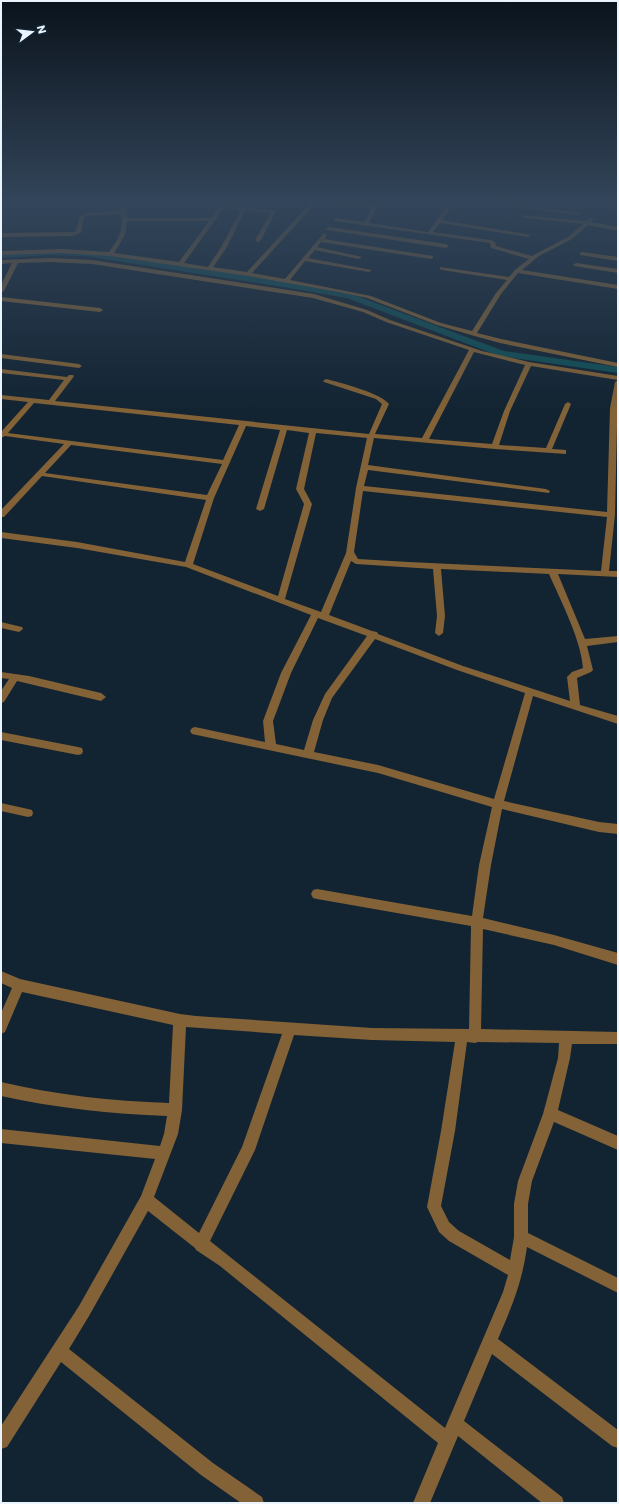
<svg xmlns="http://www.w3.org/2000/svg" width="619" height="1504" font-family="Poppins,sans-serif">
<rect width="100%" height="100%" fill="#122332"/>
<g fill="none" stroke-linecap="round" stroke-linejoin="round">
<path fill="#0f4f55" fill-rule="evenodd" d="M 49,251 L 85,252 L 283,281 L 349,293 L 504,351 L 618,367 L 618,373 L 499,356 L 347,298 L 283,287 L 85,256 L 49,255 L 1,258 L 1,254 Z"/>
<path fill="#826236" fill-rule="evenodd" d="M 78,200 L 91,200 L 74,203 L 72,202 Z
M 120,200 L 124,200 L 127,218 L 211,218 L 219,207 L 158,207 L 153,206 L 152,200 L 156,200 L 158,205 L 221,205 L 225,201 L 227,202 L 225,205 L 276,211 L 261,240 L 258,242 L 255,240 L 271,213 L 245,210 L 227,247 L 213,267 L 247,272 L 313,200 L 374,205 L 377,200 L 381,200 L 369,223 L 428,232 L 451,200 L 456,200 L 442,220 L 531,235 L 528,237 L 440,223 L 433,232 L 491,240 L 495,242 L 496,246 L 532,256 L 568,237 L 583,224 L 525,218 L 522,216 L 523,215 L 586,221 L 590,218 L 594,218 L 591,222 L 618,227 L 618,231 L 588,225 L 572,239 L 539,256 L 522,270 L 618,285 L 618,289 L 518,273 L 501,294 L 477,333 L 501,339 L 618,363 L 618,367 L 500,343 L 471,335 L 437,325 L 367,298 L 339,292 L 248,276 L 110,256 L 62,253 L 1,255 L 1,251 L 62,249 L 109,252 C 118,240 124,230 121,214 L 86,216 L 84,218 L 81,232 L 74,236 L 1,237 L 1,233 L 73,232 L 76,231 L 80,216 L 85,213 L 120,211 ZM 316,203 L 372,208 L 364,222 L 336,218 L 333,220 L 334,221 L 490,243 L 491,248 L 529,259 L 515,270 L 509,277 L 440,267 L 440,269 L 442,270 L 507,280 L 496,293 L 472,331 L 441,323 L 371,296 L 290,280 L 305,261 L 369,272 L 372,270 L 308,258 L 315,250 L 359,259 L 362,257 L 317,247 L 321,242 L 431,259 L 433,258 L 433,256 L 324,239 L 327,235 L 324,233 L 285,279 L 252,273 ZM 224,208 L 241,210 L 221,247 L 208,267 L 184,263 ZM 127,221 L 209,221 L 179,262 L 114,253 L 125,235 Z
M 253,200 L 274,200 L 282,202 L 280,203 Z
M 465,200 L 480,200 L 581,213 L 578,215 Z
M 567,200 L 577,200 L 618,208 L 618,210 Z
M 329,227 L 446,244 L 449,246 L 446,248 L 327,230 L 326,229 Z
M 582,252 L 618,257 L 618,261 L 580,255 L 580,253 Z
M 51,258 L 92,260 L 314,294 L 367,310 L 390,320 L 482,351 L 529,362 L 618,376 L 618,380 L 531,366 L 510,411 L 499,445 L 546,448 L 565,404 L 568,402 L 571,404 L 552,449 L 566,450 L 566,454 L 495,449 L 374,438 L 368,465 L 546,489 L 550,491 L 549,493 L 368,470 L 364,486 L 607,512 L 610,408 L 615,382 L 618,380 L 615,515 L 609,571 L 618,571 L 618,577 L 558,574 L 585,639 L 618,636 L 618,642 L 587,646 L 593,670 L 591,672 L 577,678 L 580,705 L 618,716 L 618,724 L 533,696 L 504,801 L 599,822 L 618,824 L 618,834 L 599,832 L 502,809 L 491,865 L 483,918 L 554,935 L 618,953 L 618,965 L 554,945 L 483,929 L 481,1029 L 618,1032 L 618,1044 L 572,1044 L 570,1058 L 558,1110 L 618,1136 L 618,1150 L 554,1122 L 532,1181 L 528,1204 L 528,1233 L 618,1278 L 618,1293 L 527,1247 C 522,1283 512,1306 498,1339 L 618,1430 L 618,1448 L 612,1446 L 492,1354 L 464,1421 L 562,1497 L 564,1503 L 542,1503 L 458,1436 L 430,1503 L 413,1503 L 438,1443 L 220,1266 L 196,1250 L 195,1248 L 148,1211 L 89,1316 L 69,1349 L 213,1463 L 262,1497 L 264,1503 L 241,1503 L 201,1475 L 61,1362 L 7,1447 L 1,1449 L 1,1426 L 79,1306 L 141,1196 L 155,1159 L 1,1143 L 1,1129 L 160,1146 L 164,1134 L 167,1116 C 111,1114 56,1108 1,1096 L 1,1082 C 56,1095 112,1101 169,1103 L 173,1025 L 22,992 L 5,1032 L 1,1034 L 1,1013 L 12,988 L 1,983 L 1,971 L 20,979 L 180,1014 L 196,1016 L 372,1028 L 469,1029 L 471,926 L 317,899 L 313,898 L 311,894 L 313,890 L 317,889 L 472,916 L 479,865 L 492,807 L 378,773 L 192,734 L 190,731 L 192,728 L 195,727 L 265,742 L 263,721 L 281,673 L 311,615 L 186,567 L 77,548 L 1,538 L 1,532 L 77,542 L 185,562 L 206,500 L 42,476 L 4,517 L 1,517 L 1,510 L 64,444 L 5,436 L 1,438 L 1,432 L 28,402 L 1,399 L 1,395 L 49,400 L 64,380 L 1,373 L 1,369 L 67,377 L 69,375 L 73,375 L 74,376 L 72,379 L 55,401 L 369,434 L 382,404 L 376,399 L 324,382 L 323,381 L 326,379 C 341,383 381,393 389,404 L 375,434 L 422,438 L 469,350 L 386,322 L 363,312 L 313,298 L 92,264 L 51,262 L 18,263 L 4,291 L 1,293 L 1,285 L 12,263 L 1,264 L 1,260 ZM 474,352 L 525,365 L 504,411 L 492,444 L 429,439 ZM 34,403 L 239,425 L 223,460 L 8,433 ZM 246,426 L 280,430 L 256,509 L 260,511 L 264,509 L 287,430 L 309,433 L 296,489 L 304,504 L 278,596 L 193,564 L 214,498 ZM 316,433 L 367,438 L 356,488 L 346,553 L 321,612 L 285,599 L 312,504 L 304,489 ZM 71,445 L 222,464 L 207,495 L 45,473 ZM 363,491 L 607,517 L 601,571 L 409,562 L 358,559 L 354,552 ZM 351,561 L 356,564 L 433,569 L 437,616 L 435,633 L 439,636 L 443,633 L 445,616 L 441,569 L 549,574 C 561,601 581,640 583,668 L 572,672 L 567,677 L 570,701 L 463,666 L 378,634 L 377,632 L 372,631 L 329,615 ZM 318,618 L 367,636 L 325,694 L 313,720 L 304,750 L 276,744 L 273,721 L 291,673 ZM 375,639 L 457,670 L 525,693 L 494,799 L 378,765 L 314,752 L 323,720 L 332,698 ZM 186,1027 L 282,1034 L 242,1147 L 199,1233 L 154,1197 L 178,1134 L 182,1110 ZM 294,1035 L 372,1040 L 455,1042 L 441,1131 L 427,1207 L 439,1232 L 449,1241 L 508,1275 L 503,1292 L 445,1428 L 210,1241 L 255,1150 ZM 467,1042 L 475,1043 L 478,1042 L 559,1043 L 558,1058 L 543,1114 L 518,1181 L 514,1204 L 514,1237 L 510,1260 L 459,1231 L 449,1222 L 441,1206 L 455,1131 Z
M 576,263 L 618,269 L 618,273 L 574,266 L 573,265 Z
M 1,297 L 100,308 L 103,310 L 100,312 L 1,301 Z
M 1,354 L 79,364 L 82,366 L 79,368 L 1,358 Z
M 1,622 L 22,627 L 23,629 L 19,632 L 1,628 Z
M 1,672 L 29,676 L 101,693 L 106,697 L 101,701 L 17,681 L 4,702 L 1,703 L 1,691 L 9,679 L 1,678 Z
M 1,732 L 78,747 L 82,748 L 83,751 L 82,754 L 78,755 L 1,740 Z
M 1,803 L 28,809 L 32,810 L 33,813 L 32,816 L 28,817 L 1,811 Z"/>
</g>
<linearGradient id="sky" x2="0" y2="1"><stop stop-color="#0a131c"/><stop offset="0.49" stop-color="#33455a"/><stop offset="1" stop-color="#33455a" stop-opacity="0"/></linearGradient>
<rect width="619" height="411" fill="url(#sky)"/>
<rect width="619" height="1504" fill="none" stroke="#e9f4fe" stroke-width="4"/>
<g transform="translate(32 32) rotate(75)" stroke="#122332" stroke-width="3" paint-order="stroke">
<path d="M0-3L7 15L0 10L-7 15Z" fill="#e9f4fe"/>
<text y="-6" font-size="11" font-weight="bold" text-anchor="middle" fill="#e9f4fe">N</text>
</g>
</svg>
